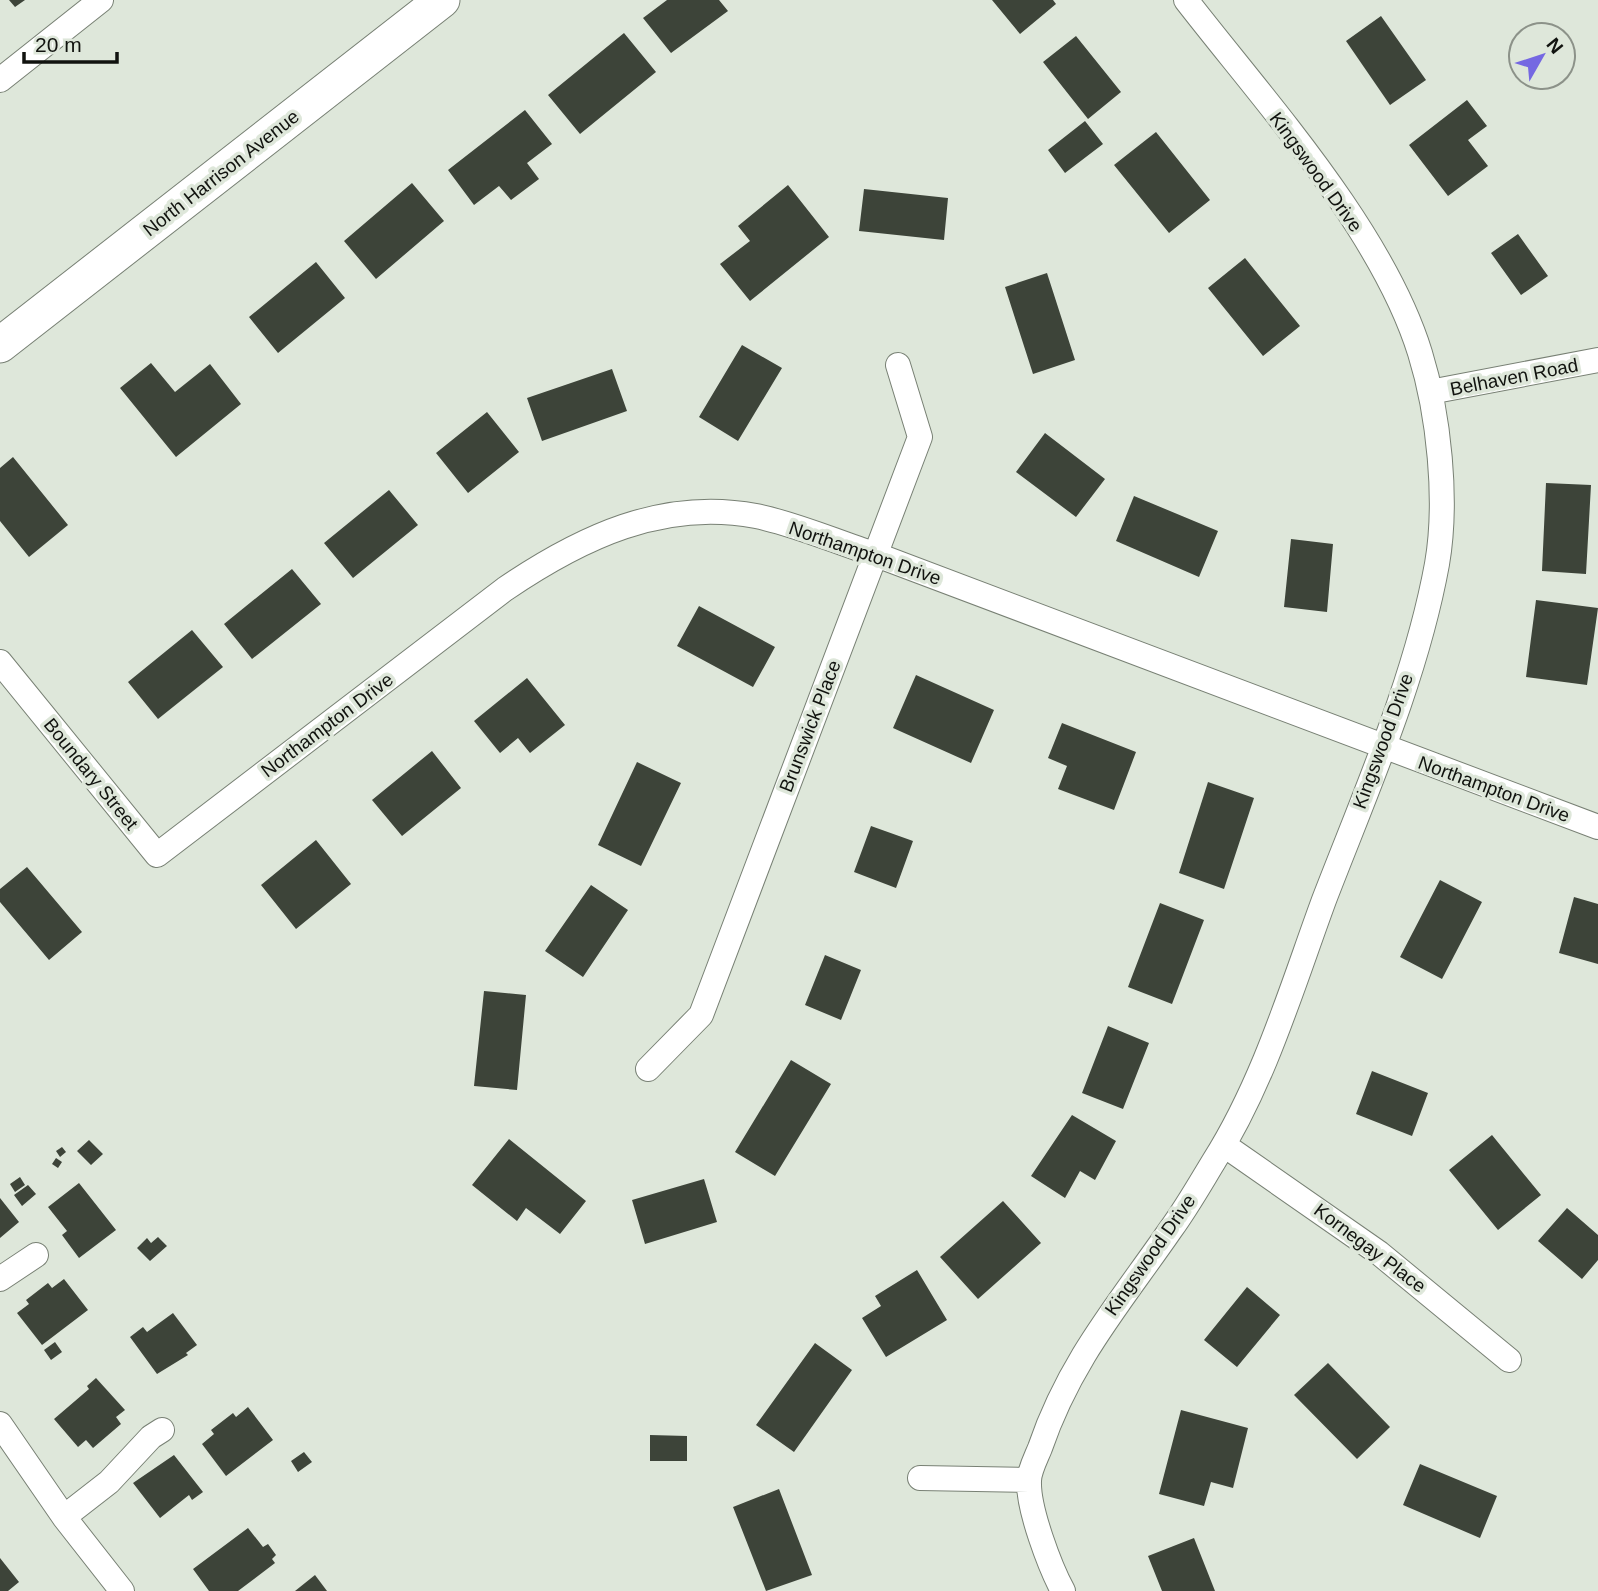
<svg xmlns="http://www.w3.org/2000/svg" width="1598" height="1591" font-family="Arial,sans-serif">
<rect width="100%" height="100%" fill="#dee7da"/>
<path fill="#3d4439" d="M 9,0 L 25,0 L 15,7 Z
M 667,0 L 719,0 L 728,11 L 671,53 L 643,18 Z
M 992,0 L 1053,0 L 1056,4 L 1020,34 Z
M 1381,16 L 1426,80 L 1390,105 L 1346,41 Z
M 624,33 L 656,72 L 580,134 L 548,95 Z
M 1076,36 L 1121,92 L 1088,119 L 1043,62 Z
M 1467,100 L 1487,126 L 1468,140 L 1488,166 L 1448,196 L 1409,145 Z
M 525,110 L 552,144 L 527,163 L 539,179 L 511,200 L 499,186 L 474,205 L 448,170 Z
M 1085,121 L 1103,144 L 1065,173 L 1048,150 Z
M 1156,132 L 1210,200 L 1169,233 L 1114,165 Z
M 412,183 L 444,221 L 376,279 L 344,241 Z
M 788,185 L 829,237 L 750,301 L 720,264 L 750,241 L 738,226 Z
M 864,189 L 948,198 L 944,240 L 859,231 Z
M 1518,234 L 1548,276 L 1521,295 L 1491,253 Z
M 1245,258 L 1300,326 L 1263,356 L 1208,288 Z
M 316,262 L 345,298 L 278,353 L 249,317 Z
M 1047,273 L 1075,360 L 1033,374 L 1005,287 Z
M 742,345 L 782,368 L 738,441 L 699,417 Z
M 151,363 L 175,392 L 210,364 L 241,404 L 176,457 L 120,388 Z
M 612,369 L 627,411 L 542,441 L 527,398 Z
M 487,412 L 519,452 L 468,493 L 436,453 Z
M 1045,433 L 1105,479 L 1076,517 L 1016,472 Z
M 13,457 L 68,525 L 29,557 L 0,521 L 0,468 Z
M 1546,483 L 1591,485 L 1586,574 L 1542,571 Z
M 389,490 L 418,525 L 353,578 L 324,543 Z
M 1134,496 L 1218,531 L 1199,577 L 1116,541 Z
M 1291,539 L 1333,544 L 1327,612 L 1284,607 Z
M 292,569 L 321,604 L 252,659 L 224,624 Z
M 1536,600 L 1598,608 L 1587,685 L 1526,677 Z
M 699,606 L 775,647 L 753,687 L 677,646 Z
M 192,630 L 223,667 L 158,719 L 128,682 Z
M 916,675 L 994,710 L 971,763 L 893,728 Z
M 527,678 L 565,725 L 530,753 L 518,738 L 500,753 L 474,721 Z
M 1062,723 L 1136,752 L 1114,810 L 1058,789 L 1067,766 L 1048,758 Z
M 432,751 L 461,788 L 402,836 L 372,800 Z
M 637,762 L 681,783 L 641,866 L 598,845 Z
M 1208,782 L 1254,798 L 1224,889 L 1179,873 Z
M 871,826 L 913,841 L 896,888 L 854,872 Z
M 316,840 L 351,884 L 296,929 L 261,885 Z
M 27,867 L 82,932 L 49,960 L 0,902 L 0,889 Z
M 1440,880 L 1482,902 L 1442,979 L 1400,957 Z
M 591,885 L 628,910 L 583,977 L 545,951 Z
M 1574,897 L 1598,904 L 1598,964 L 1559,953 Z
M 1160,903 L 1204,920 L 1172,1004 L 1128,987 Z
M 825,955 L 861,970 L 841,1020 L 805,1005 Z
M 484,991 L 526,995 L 517,1090 L 474,1086 Z
M 1108,1026 L 1149,1043 L 1123,1109 L 1082,1093 Z
M 791,1060 L 831,1084 L 775,1176 L 735,1152 Z
M 1372,1071 L 1428,1093 L 1412,1136 L 1356,1114 Z
M 1072,1115 L 1116,1141 L 1095,1180 L 1080,1171 L 1065,1198 L 1031,1176 Z
M 1492,1135 L 1541,1195 L 1498,1230 L 1449,1170 Z
M 509,1139 L 586,1201 L 560,1234 L 526,1208 L 517,1221 L 472,1185 Z
M 89,1140 L 103,1154 L 91,1165 L 77,1151 Z
M 62,1147 L 66,1152 L 60,1157 L 56,1151 Z
M 56,1158 L 62,1162 L 58,1168 L 52,1164 Z
M 20,1177 L 25,1185 L 15,1192 L 10,1184 Z
M 704,1179 L 717,1222 L 645,1244 L 632,1200 Z
M 79,1183 L 116,1230 L 79,1258 L 62,1235 L 67,1231 L 48,1207 Z
M 28,1185 L 36,1194 L 22,1206 L 14,1195 Z
M 0,1198 L 19,1222 L 0,1238 Z
M 1003,1201 L 1041,1243 L 978,1299 L 940,1257 Z
M 1567,1208 L 1598,1235 L 1598,1260 L 1582,1279 L 1538,1241 Z
M 158,1237 L 167,1246 L 150,1261 L 137,1248 L 147,1238 L 151,1243 Z
M 917,1270 L 947,1320 L 886,1357 L 862,1318 L 881,1306 L 875,1296 Z
M 64,1279 L 88,1310 L 42,1345 L 17,1313 L 29,1304 L 26,1300 L 48,1283 L 52,1288 Z
M 1247,1287 L 1280,1315 L 1237,1367 L 1204,1340 Z
M 173,1313 L 197,1345 L 186,1353 L 188,1355 L 157,1374 L 130,1337 L 143,1327 L 147,1332 Z
M 55,1342 L 62,1352 L 51,1360 L 44,1350 Z
M 815,1343 L 852,1370 L 794,1452 L 756,1425 Z
M 1328,1363 L 1390,1427 L 1357,1459 L 1294,1395 Z
M 96,1378 L 125,1410 L 116,1417 L 121,1424 L 93,1448 L 86,1440 L 78,1447 L 54,1419 L 89,1389 L 87,1386 Z
M 248,1407 L 273,1440 L 226,1476 L 202,1444 L 214,1434 L 211,1430 L 233,1413 L 236,1417 Z
M 1181,1410 L 1248,1428 L 1233,1488 L 1211,1482 L 1204,1506 L 1159,1494 Z
M 650,1435 L 687,1436 L 687,1461 L 650,1461 Z
M 304,1452 L 312,1462 L 298,1472 L 291,1461 Z
M 174,1455 L 203,1492 L 192,1500 L 189,1495 L 160,1518 L 133,1483 Z
M 1420,1464 L 1497,1496 L 1480,1538 L 1403,1505 Z
M 779,1489 L 812,1575 L 766,1591 L 733,1507 Z
M 248,1528 L 263,1547 L 268,1544 L 276,1555 L 272,1559 L 275,1563 L 238,1591 L 209,1591 L 193,1569 Z
M 1194,1538 L 1215,1591 L 1162,1591 L 1148,1556 Z
M 0,1558 L 19,1582 L 8,1591 L 0,1591 Z
M 315,1575 L 327,1591 L 295,1591 Z"/>
<g fill="none" stroke-linecap="round" stroke-linejoin="round">
<g stroke="#788074" stroke-width="26">
<path id="minor" d="M 0,80 L 101,0
M 1430,392 L 1598,360
M 0,662 L 157,855 L 505,589 C 580,538 663,498 756,516 C 796,524 836,542 874,554 L 1598,827
M 648,1069 L 701,1015 L 920,437 L 898,365
M 1224,1145 L 1379,1253 L 1509,1360
M 0,1279 L 36,1255
M 0,1424 L 64,1517 L 122,1591
M 920,1478 L 1029,1480
M 64,1517 L 109,1482 L 151,1437 L 162,1430
M 1063,1591 C 1050,1567 1028,1509 1029,1481 C 1029,1471 1036,1458 1040,1448 C 1070,1360 1120,1303 1171,1229 C 1187,1207 1200,1184 1214,1161 C 1264,1082 1292,987 1324,900 C 1366,791 1416,679 1437,564 C 1448,501 1439,414 1420,353 C 1382,230 1265,102 1186,0"/>
</g>
<g stroke="#788074" stroke-width="37">
<path id="secondary" d="M 0,345 L 442,0"/>
</g>
<use href="#minor" stroke="#fff" stroke-width="24"/>
<use href="#secondary" stroke="#fff" stroke-width="35"/>
</g>
<g text-anchor="middle" dominant-baseline="central" stroke-width="7" stroke-linejoin="round" paint-order="stroke">
<g font-size="19" fill="#11130f" stroke="#dee7da">
<text transform="translate(1316 172) rotate(54)">Kingswood Drive</text>
<text transform="translate(221 173) rotate(-38)">North Harrison Avenue</text>
<text transform="translate(1514 377) rotate(-11)">Belhaven Road</text>
<text transform="translate(865 553) rotate(19)">Northampton Drive</text>
<text transform="translate(327 725) rotate(-37)">Northampton Drive</text>
<text transform="translate(810 726) rotate(-69)">Brunswick Place</text>
<text transform="translate(1383 741) rotate(-70)">Kingswood Drive</text>
<text transform="translate(91 774) rotate(51)">Boundary Street</text>
<text transform="translate(1494 789) rotate(20)">Northampton Drive</text>
<text transform="translate(1370 1248) rotate(37)">Kornegay Place</text>
<text transform="translate(1150 1255) rotate(-55)">Kingswood Drive</text>
</g>
</g>
<g transform="translate(1542 56) rotate(51)"><circle r="33" fill="#dee7da" stroke="#8c9289" stroke-width="2"/>
<path d="M0-5L12 26L0 18L-12 26Z" fill="#7568e2"/>
<text y="-10" font-size="19" font-weight="bold" text-anchor="middle" fill="#11130f">N</text>
</g>
<path d="M24 52v10h93v-10" fill="none" stroke="#11130f" stroke-width="3.5"/>
<text x="35" y="52" font-size="21" fill="#11130f" stroke="#dee7da" stroke-width="5" paint-order="stroke">20 m</text>
</svg>
